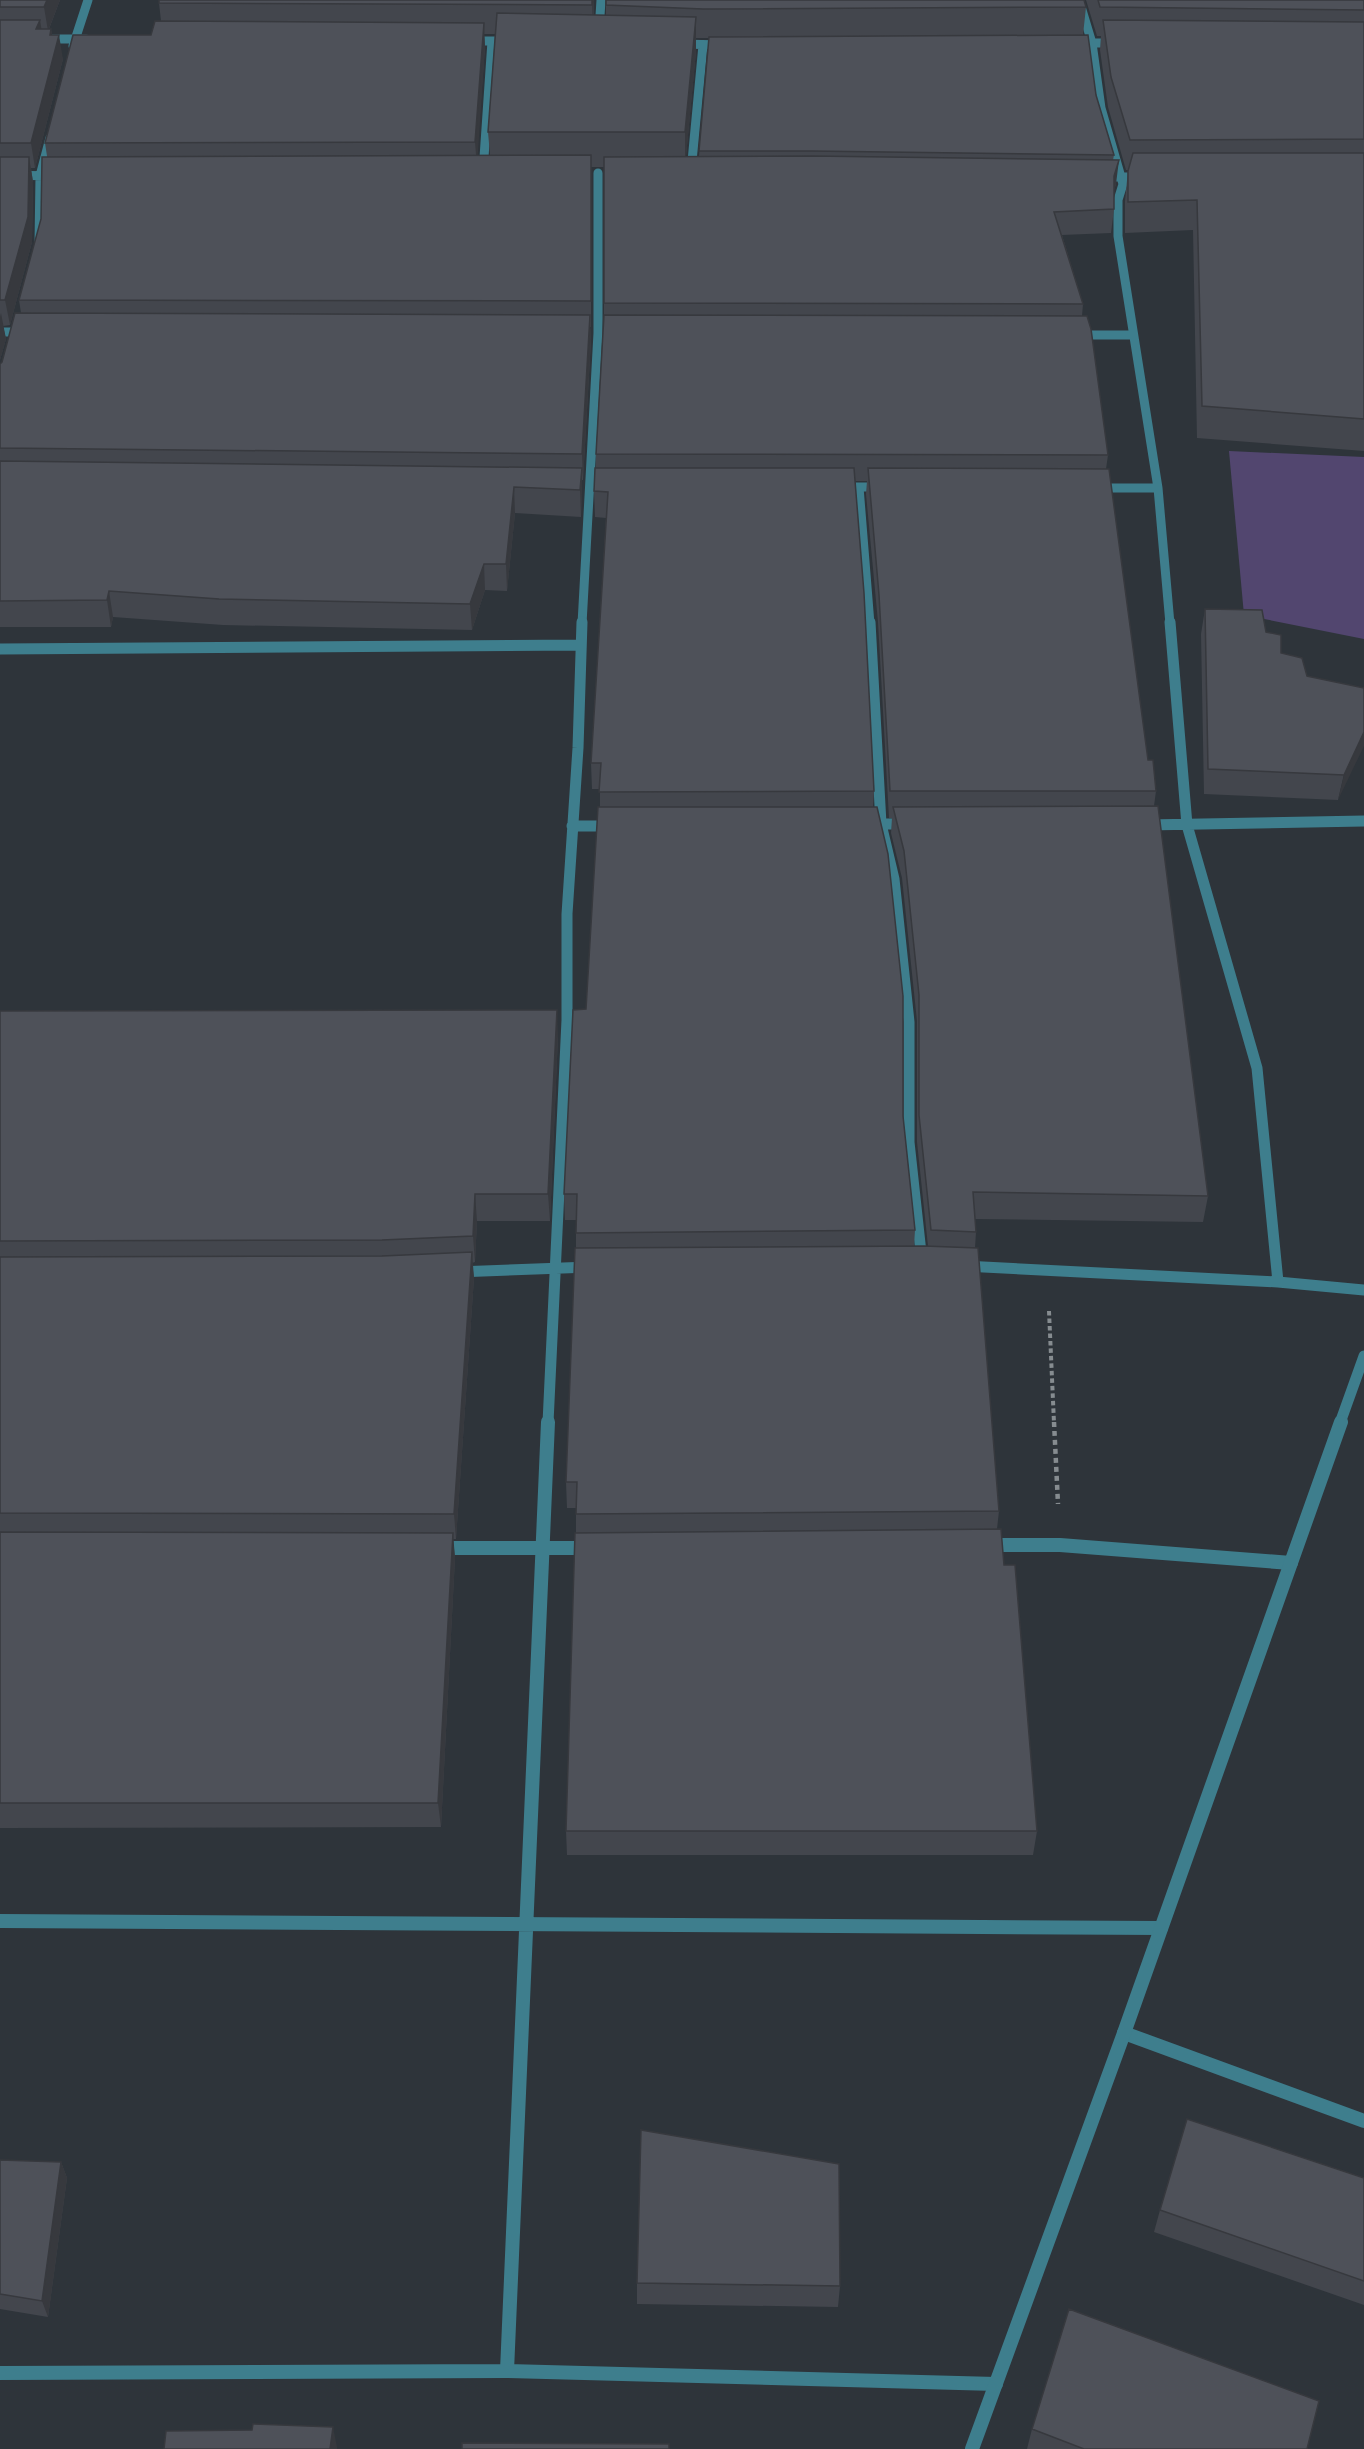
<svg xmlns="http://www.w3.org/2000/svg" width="1364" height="2449" font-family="'Source Sans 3',sans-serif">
<rect width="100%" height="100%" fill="#2e343a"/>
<path fill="#52466f" d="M 1229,451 L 1364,457 L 1364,639 L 1244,615 Z"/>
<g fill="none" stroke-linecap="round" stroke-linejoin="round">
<path stroke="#868c90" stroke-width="4" stroke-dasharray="4.5 3" stroke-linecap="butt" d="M 1049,1311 L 1054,1423"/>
<path stroke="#868c90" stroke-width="4.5" stroke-dasharray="5 4" stroke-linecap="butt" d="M 1054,1422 L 1058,1504"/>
<path stroke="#3e7e8d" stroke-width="9" d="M 1079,0 L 1092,43 L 1101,108 L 1123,184 L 1118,200 L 1118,236 L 1158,488 L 1170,624
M 599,32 L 601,0
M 43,39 L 86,39
M 469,41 L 509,41
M 1072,43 L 1115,43
M 679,44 L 725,45
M 73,46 L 88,0
M 483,172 L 492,41
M 691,172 L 703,45
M 0,175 L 59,176
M 1102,177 L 1142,177
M 39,243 L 40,176 L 50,138
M 0,332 L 26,332
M 1075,335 L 1132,335
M 841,487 L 881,487
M 859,487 L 870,624
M 1096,488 L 1158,488
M 582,624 L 598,333 L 598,173"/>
<path stroke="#3e7e8d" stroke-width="11" d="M 870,622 L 881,824 L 894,879 L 909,1022 L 909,1142 L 922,1262
M 1170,622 L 1187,825 L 1257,1068 L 1278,1282
M 0,649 L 581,645
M 864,824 L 907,824
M 1146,825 L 1364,821
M 572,826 L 613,826
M 964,1266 L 1278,1282 L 1364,1290
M 457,1272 L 590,1267
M 548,1423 L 567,1020 L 567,914 L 578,748 L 582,622"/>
<path stroke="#3e7e8d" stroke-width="14" d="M 988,1545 L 1060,1545 L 1291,1563
M 439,1548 L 590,1548
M 0,1921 L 1161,1928
M 1124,2033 L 1364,2121
M 507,2371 L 548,1422
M 0,2373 L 507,2371 L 996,2384"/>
<path stroke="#3e7e8d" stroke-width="11" d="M 1340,1423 L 1364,1356"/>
<path stroke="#3e7e8d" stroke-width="14" d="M 972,2449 L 1124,2033 L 1341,1422"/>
</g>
<path fill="#43464d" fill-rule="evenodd" d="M 0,0 L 60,0 L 49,29 L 51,29 L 52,35 L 63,59 L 35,168 L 31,168 L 33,182 L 32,242 L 10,325 L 3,326 L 6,339 L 0,360 Z
M 159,0 L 594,0 L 594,15 L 606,15 L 606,0 L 1086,7 L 1083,35 L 1096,95 L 1114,155 L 1113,160 L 1116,184 L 1114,190 L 1114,209 L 1111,233 L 1062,235 L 1083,304 L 1082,316 L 1108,455 L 1106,469 L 1148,760 L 1156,791 L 1154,806 L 1208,1196 L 1203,1222 L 975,1219 L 976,1232 L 975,1248 L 999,1511 L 997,1529 L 1004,1565 L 1037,1831 L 1033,1855 L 567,1855 L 566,1831 L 576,1533 L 576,1508 L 567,1508 L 566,1482 L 576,1248 L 576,1220 L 565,1220 L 564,1194 L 586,1009 L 600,807 L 600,789 L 592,789 L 591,763 L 606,518 L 595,517 L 594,491 L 596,468 L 596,454 L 604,315 L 604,167 L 591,167 L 591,327 L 590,327 L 591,340 L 583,480 L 582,480 L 581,517 L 515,513 L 507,591 L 485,590 L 472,630 L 223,625 L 113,617 L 111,627 L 0,627 L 0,364 L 2,362 L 21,313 L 19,300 L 41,219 L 47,156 L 45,143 L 151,35 L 161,21 L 159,3 ZM 484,34 L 495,34 L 488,132 L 490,155 L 477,155 L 485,47 ZM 696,38 L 709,38 L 699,156 L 686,156 L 696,51 ZM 855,481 L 867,481 L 866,494 L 878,622 L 889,818 L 892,818 L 891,833 L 902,878 L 917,1021 L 917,1142 L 928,1246 L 914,1246 L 915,1230 L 903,1116 L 873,807 L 874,791 Z
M 1086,0 L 1364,0 L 1364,451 L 1197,438 L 1193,230 L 1125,233 L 1125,201 L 1128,170 L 1126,170 L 1108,107 L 1100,50 L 1101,36 L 1097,36 Z
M 1205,609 L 1266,632 L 1281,653 L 1307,676 L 1364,688 L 1338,800 L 1204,794 L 1201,634 Z
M 0,1011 L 558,1036 L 550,1221 L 477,1221 L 475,1262 L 472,1263 L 474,1278 L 456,1539 L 453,1539 L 455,1558 L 441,1827 L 0,1828 Z
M 0,2160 L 61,2162 L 67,2178 L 48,2317 L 0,2309 Z
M 1364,2178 L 1364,2305 L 1154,2232 L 1160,2210 Z
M 637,2283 L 840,2286 L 838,2307 L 637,2304 Z
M 1032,2429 L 1307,2449 L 1027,2449 Z"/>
<path fill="#37393e" d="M 47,0 L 60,0 L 48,31 L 44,7 Z
M 592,0 L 594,0 L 593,34 Z
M 696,17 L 696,51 L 685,167 L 685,132 Z
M 40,20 L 44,45 L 36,29 Z
M 484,23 L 485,47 L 477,167 L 475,142 Z
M 51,29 L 55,51 L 59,35 L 63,59 L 35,168 L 31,143 Z
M 29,157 L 33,182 L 32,242 L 10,325 L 5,300 Z
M 1119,160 L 1116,184 L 1111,200 L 1114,176 Z
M 1,313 L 6,339 L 0,360 L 0,317 Z
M 590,315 L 591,340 L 583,480 L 582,454 Z
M 582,468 L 582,494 L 581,517 L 580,490 Z
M 514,487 L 515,513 L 507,591 L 506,564 Z
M 484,564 L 485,590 L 472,630 L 470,604 Z
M 109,591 L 113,617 L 111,627 L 107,600 Z
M 1364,732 L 1364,746 L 1338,800 L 1344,775 Z
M 557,1010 L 558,1036 L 550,1221 L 548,1194 Z
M 475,1194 L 477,1221 L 475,1262 L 473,1236 Z
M 472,1252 L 474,1278 L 456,1539 L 454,1514 Z
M 453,1533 L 455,1558 L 441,1827 L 438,1803 Z
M 61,2162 L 67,2178 L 48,2317 L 42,2301 Z
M 333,2427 L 337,2447 L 337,2449 L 330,2449 Z"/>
<path fill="#4e5159" stroke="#37393e" stroke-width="1.5" d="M 0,0 L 47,0 L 44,7 L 0,7 Z
M 159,0 L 592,0 L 592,5 L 159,3 Z
M 606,0 L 1084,0 L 1086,7 L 703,9 L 606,5 Z
M 1098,0 L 1364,0 L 1364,10 L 1100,7 Z
M 497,13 L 696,17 L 685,132 L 488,132 Z
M 0,20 L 40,20 L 36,29 L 51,29 L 50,35 L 59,35 L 31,143 L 0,143 Z
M 1103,20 L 1364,22 L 1364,139 L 1130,140 L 1111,77 Z
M 155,21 L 484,23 L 475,142 L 45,143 L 73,35 L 151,35 Z
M 1088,35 L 1096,95 L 1114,155 L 812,151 L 699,151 L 709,37 Z
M 1133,153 L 1364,153 L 1364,419 L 1202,406 L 1197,200 L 1128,202 L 1128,171 Z
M 591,155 L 591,301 L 19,300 L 41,219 L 42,157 Z
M 812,156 L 1119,160 L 1114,176 L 1114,209 L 1054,212 L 1083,304 L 604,303 L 604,157 Z
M 0,157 L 29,157 L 28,217 L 5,300 L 0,300 Z
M 15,313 L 590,315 L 582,454 L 0,448 L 0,364 L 2,362 Z
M 604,315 L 1087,316 L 1091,329 L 1108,455 L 596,454 Z
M 0,461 L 582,468 L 580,490 L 514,487 L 506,564 L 484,564 L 470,604 L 219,599 L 109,591 L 107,600 L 0,601 Z
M 595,468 L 854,468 L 864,593 L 874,791 L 599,792 L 601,763 L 591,763 L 608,492 L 594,491 Z
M 868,468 L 1109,469 L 1148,760 L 1153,760 L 1156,791 L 890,791 L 879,595 Z
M 1205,609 L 1262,610 L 1266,632 L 1281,635 L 1281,653 L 1302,658 L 1307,676 L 1364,688 L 1364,732 L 1344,775 L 1208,769 Z
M 1158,806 L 1208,1196 L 973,1192 L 976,1232 L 931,1230 L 919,1115 L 919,995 L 904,851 L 893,807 Z
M 598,807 L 877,807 L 888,854 L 903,996 L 903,1116 L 915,1230 L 576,1233 L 577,1194 L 564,1194 L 573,1010 L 586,1009 Z
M 557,1010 L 548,1194 L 475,1194 L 473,1236 L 382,1240 L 0,1241 L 0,1011 Z
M 924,1246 L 978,1248 L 999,1511 L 576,1514 L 577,1482 L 566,1482 L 575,1248 Z
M 472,1252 L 454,1514 L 0,1513 L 0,1257 L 382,1256 Z
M 1001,1529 L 1004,1565 L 1015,1565 L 1037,1831 L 566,1831 L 575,1533 Z
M 0,1532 L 453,1533 L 438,1803 L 0,1803 Z
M 1187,2119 L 1364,2178 L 1364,2281 L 1160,2210 Z
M 641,2130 L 839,2164 L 840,2286 L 637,2283 Z
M 0,2160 L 61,2162 L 42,2301 L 0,2294 Z
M 1069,2309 L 1319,2401 L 1307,2449 L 1084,2449 L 1032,2429 Z
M 253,2424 L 333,2427 L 330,2449 L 164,2449 L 166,2431 L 252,2430 Z
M 462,2443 L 669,2444 L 669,2449 L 462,2449 Z"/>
</svg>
